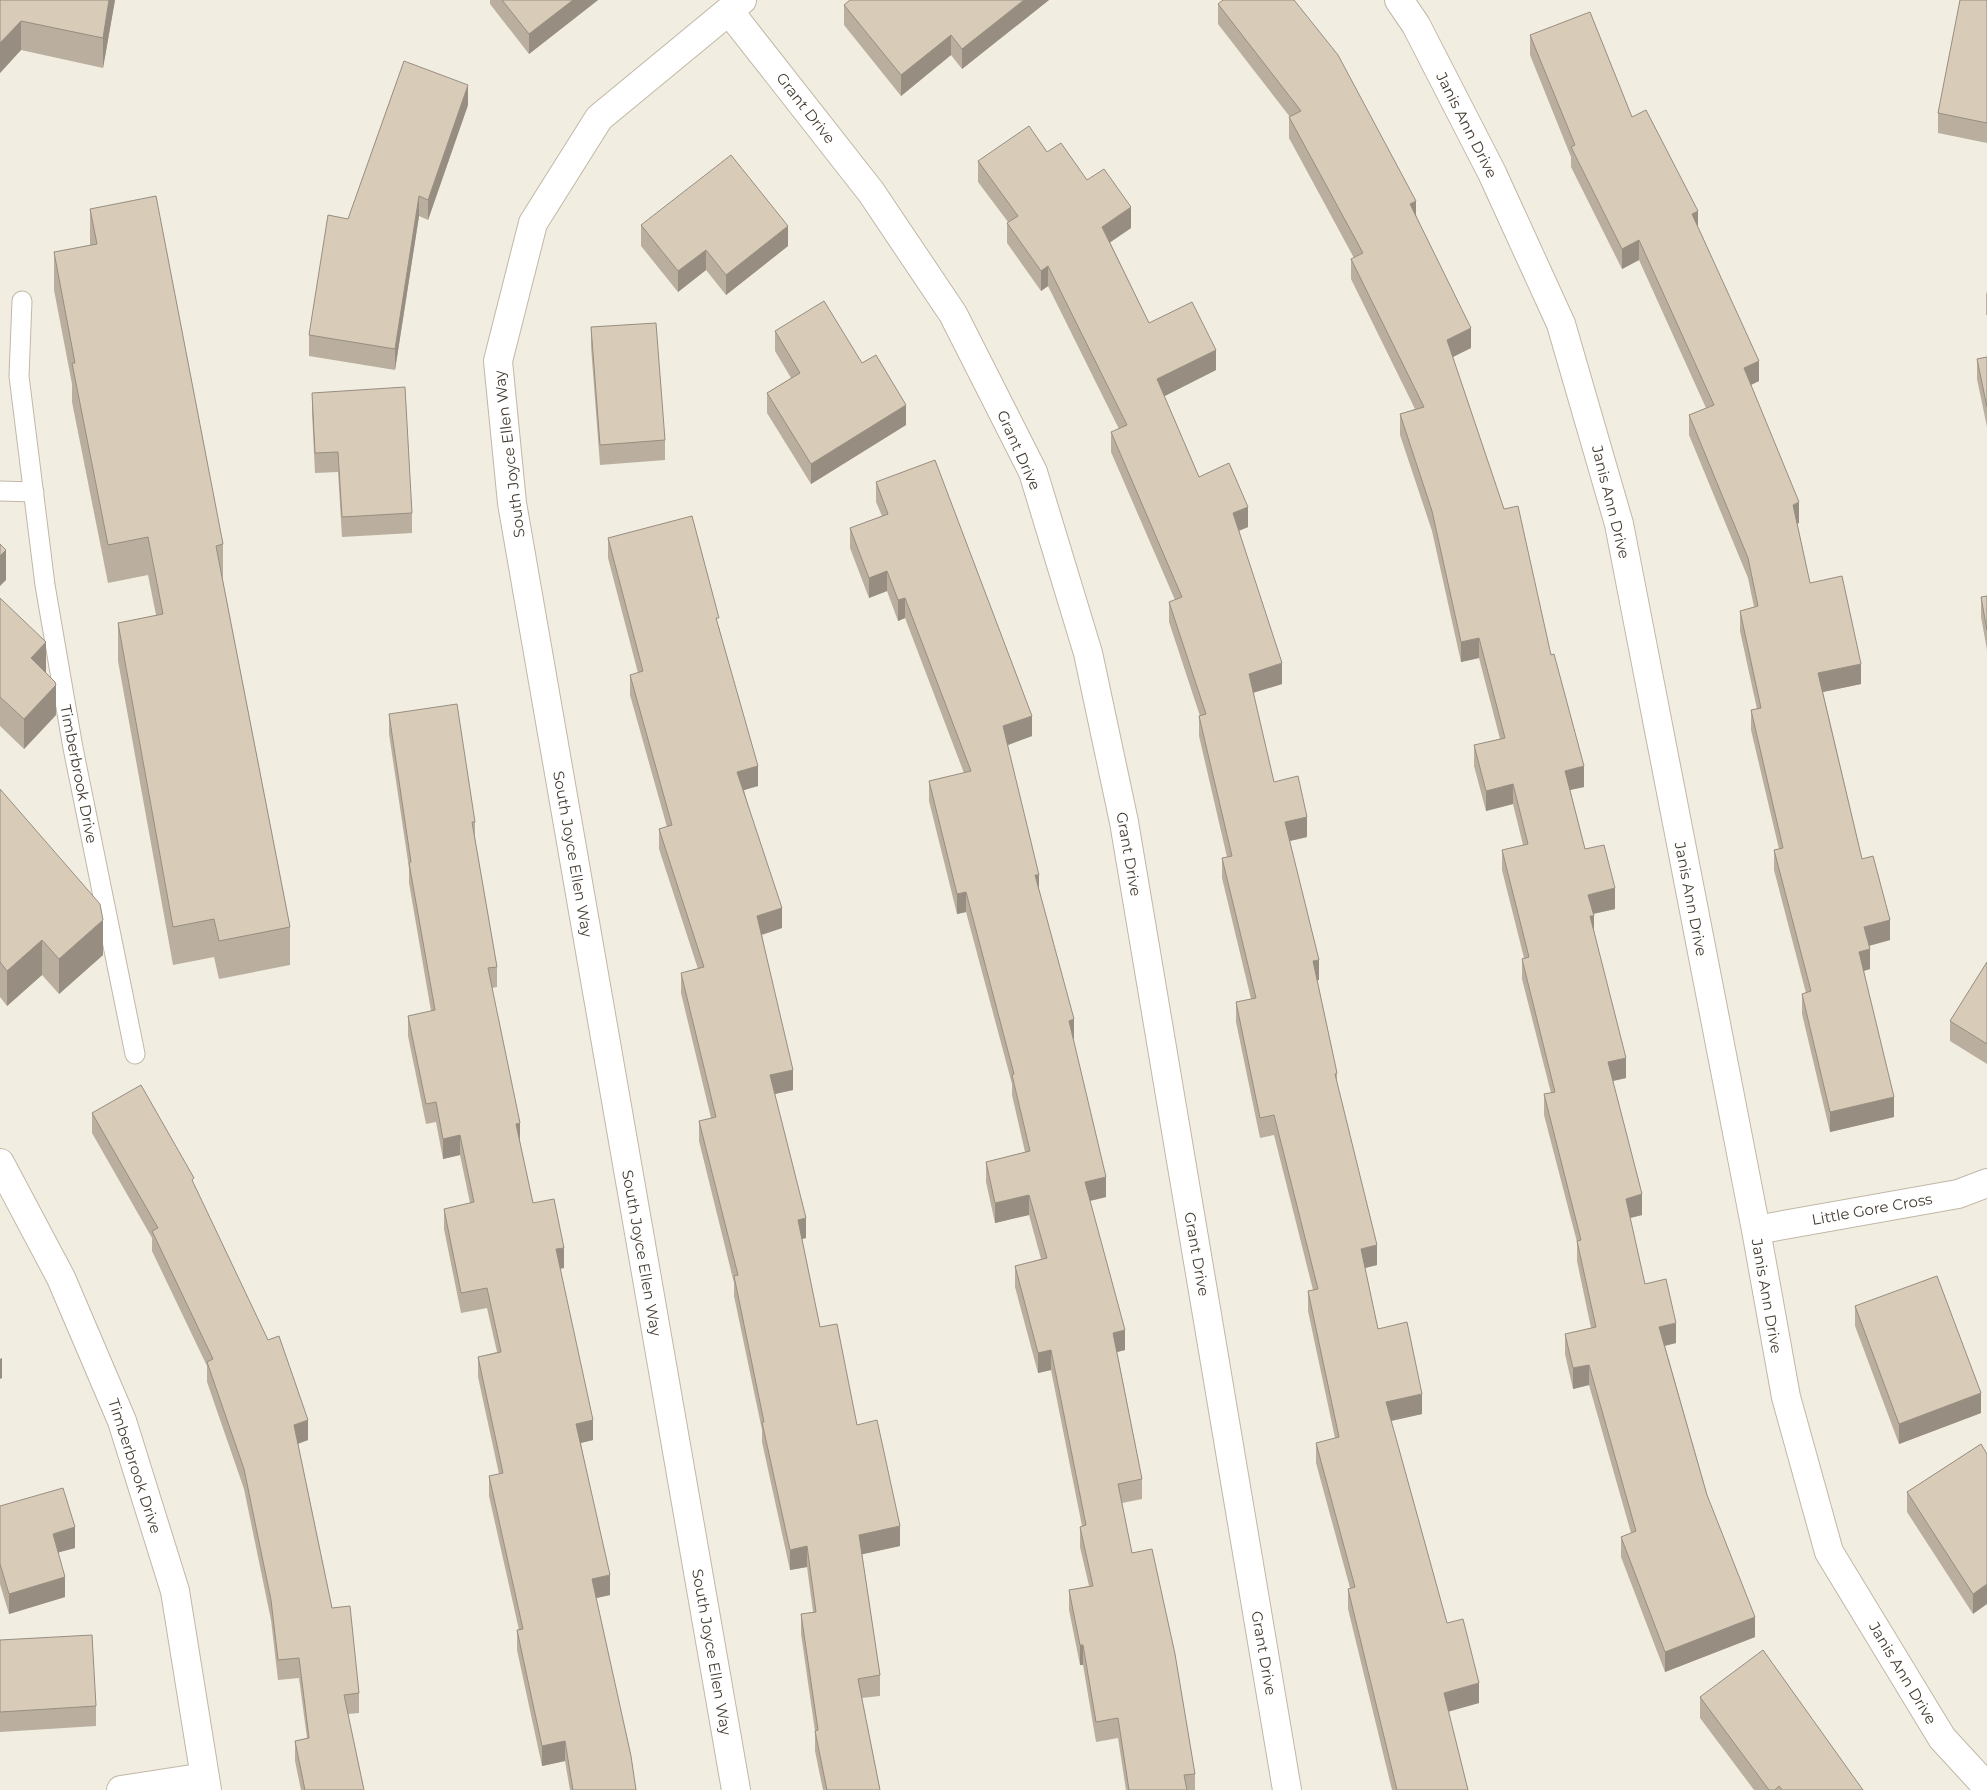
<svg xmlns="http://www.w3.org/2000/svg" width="1987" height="1790" font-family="Montserrat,sans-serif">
<rect width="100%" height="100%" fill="#f2ede1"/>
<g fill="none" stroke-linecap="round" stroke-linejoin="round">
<g stroke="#c1b7a6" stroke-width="21">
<path id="service" d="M 22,301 L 19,376 L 45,585 L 73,748 L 135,1054
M 0,491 L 34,492"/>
</g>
<g stroke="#c1b7a6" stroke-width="30">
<path id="minor" d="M 1399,0 L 1416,25 L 1492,173 L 1561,324 L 1619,524 L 1756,1230 L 1786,1397 L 1829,1552 L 1942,1738 L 1987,1787
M 729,11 L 871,192 L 953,314 L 1033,472 L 1088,653 L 1124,822 L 1287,1790
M 0,1163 L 61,1278 L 122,1421 L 175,1591 L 207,1790
M 1756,1230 L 1958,1194 L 1987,1183
M 121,1790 L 205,1777
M 736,1790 L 512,503 L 498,361 L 533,223 L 599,118 L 742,0"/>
</g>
<use href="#service" stroke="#fff" stroke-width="19"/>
<use href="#minor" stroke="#fff" stroke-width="28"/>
</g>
<path fill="#baaf9e" d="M 0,0 L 115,0 L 103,68 L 21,50 L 0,73 Z
M 490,0 L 598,0 L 529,54 L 490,4 Z
M 850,0 L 1049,0 L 962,69 L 951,55 L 901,96 L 844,25 L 844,5 Z
M 1987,0 L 1987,143 L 1938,133 L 1938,113 Z
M 1218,4 L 1416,215 L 1471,348 L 1452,357 L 1551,655 L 1584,787 L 1570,790 L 1585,849 L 1615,909 L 1593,914 L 1594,930 L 1626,1078 L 1613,1081 L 1642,1215 L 1630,1218 L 1645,1284 L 1676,1343 L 1665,1346 L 1707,1495 L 1755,1637 L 1665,1672 L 1621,1557 L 1621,1537 L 1631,1533 L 1589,1385 L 1573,1389 L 1565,1354 L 1565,1334 L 1591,1328 L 1577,1261 L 1577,1242 L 1544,1115 L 1544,1094 L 1551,1093 L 1522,979 L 1522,959 L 1524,958 L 1502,870 L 1502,850 L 1523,845 L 1513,804 L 1486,811 L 1474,766 L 1474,745 L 1500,739 L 1479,658 L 1461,662 L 1432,531 L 1400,435 L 1400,414 L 1415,409 L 1351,279 L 1351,259 L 1354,258 L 1289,138 L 1289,117 L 1290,117 L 1218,24 Z
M 1530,35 L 1632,117 L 1698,227 L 1759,381 L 1751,385 L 1799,523 L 1797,523 L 1810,583 L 1861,684 L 1823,692 L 1862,859 L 1890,940 L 1869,946 L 1870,969 L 1864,971 L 1894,1117 L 1830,1132 L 1802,1014 L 1802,994 L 1806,993 L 1774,870 L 1774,850 L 1779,849 L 1751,730 L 1751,710 L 1757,709 L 1740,631 L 1740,611 L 1754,607 L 1748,578 L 1689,435 L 1689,415 L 1706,408 L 1639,260 L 1622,269 L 1571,167 L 1571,157 L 1530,55 Z
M 468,105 L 428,220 L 419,216 L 395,370 L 309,356 L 309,335 L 348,219 Z
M 1047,152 L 1087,180 L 1131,228 L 1110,242 L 1149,323 L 1216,370 L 1164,396 L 1199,477 L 1248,527 L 1239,531 L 1282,684 L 1253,693 L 1274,782 L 1307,837 L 1290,841 L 1319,980 L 1317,980 L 1337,1073 L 1337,1084 L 1377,1265 L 1365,1268 L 1378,1329 L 1422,1414 L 1391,1421 L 1447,1623 L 1479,1703 L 1448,1711 L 1468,1790 L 1392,1790 L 1348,1609 L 1348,1589 L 1350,1588 L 1316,1463 L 1316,1443 L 1335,1438 L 1308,1311 L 1308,1291 L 1313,1290 L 1274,1135 L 1260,1138 L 1236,1022 L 1236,1002 L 1251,999 L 1222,878 L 1222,858 L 1227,857 L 1199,736 L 1199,716 L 1200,716 L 1169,622 L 1169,602 L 1175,600 L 1111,452 L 1111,432 L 1119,429 L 1048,286 L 1041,291 L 1007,243 L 1007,223 L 1008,222 L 978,182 L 978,161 Z
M 90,209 L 223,544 L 223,582 L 290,927 L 290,965 L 219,979 L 214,957 L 173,965 L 118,661 L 118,623 L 156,615 L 148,575 L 108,583 L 72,402 L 72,384 L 54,290 L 54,252 L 90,245 Z
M 641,225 L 788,246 L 726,295 L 706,270 L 678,292 L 641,246 Z
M 1987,291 L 1987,315 L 1986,315 L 1986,295 Z
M 591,327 L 665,440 L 665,460 L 600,465 L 591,347 Z
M 775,331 L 906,425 L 811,484 L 767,413 L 767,393 L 791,378 L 775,351 Z
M 1987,357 L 1987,427 L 1977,379 L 1977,359 Z
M 312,393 L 412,513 L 412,533 L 342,537 L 338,472 L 315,473 L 312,413 Z
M 876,482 L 1032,736 L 1007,745 L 1039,889 L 1074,1039 L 1073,1040 L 1106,1197 L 1090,1201 L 1125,1350 L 1117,1352 L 1142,1479 L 1142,1499 L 1122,1503 L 1132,1553 L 1195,1774 L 1195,1790 L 1126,1790 L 1118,1738 L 1096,1742 L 1083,1665 L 1080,1665 L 1069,1610 L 1069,1590 L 1089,1586 L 1080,1547 L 1080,1527 L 1082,1526 L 1051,1370 L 1038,1373 L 1015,1287 L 1015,1266 L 1041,1259 L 1029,1215 L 995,1223 L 986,1182 L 986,1162 L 1025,1152 L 1012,1095 L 1012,1084 L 966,912 L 957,914 L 929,801 L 929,781 L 964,773 L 905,618 L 898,621 L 887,591 L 869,598 L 850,548 L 850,528 L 882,516 L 876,502 Z
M 608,538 L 719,627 L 758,786 L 744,790 L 782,928 L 762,935 L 793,1090 L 775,1094 L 806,1238 L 802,1239 L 820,1327 L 857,1425 L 900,1546 L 862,1554 L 880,1675 L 880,1696 L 862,1698 L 880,1790 L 823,1790 L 815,1751 L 815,1731 L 801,1634 L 801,1614 L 813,1612 L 807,1567 L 790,1570 L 762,1442 L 762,1430 L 734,1296 L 734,1283 L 699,1141 L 699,1121 L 711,1118 L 681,993 L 681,973 L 698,969 L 659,849 L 659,829 L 667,827 L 630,695 L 630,675 L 638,673 L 608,558 Z
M 1987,596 L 1987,650 L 1981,617 L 1981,597 Z
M 0,598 L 46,672 L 56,715 L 24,749 L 0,726 Z
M 389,714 L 475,822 L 475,840 L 497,967 L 497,987 L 492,988 L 520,1143 L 533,1203 L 564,1268 L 560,1269 L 593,1440 L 581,1443 L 610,1595 L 596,1598 L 636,1790 L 570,1790 L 565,1761 L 542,1766 L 517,1650 L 517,1630 L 519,1630 L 489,1496 L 489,1476 L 499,1474 L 478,1377 L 478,1357 L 497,1352 L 487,1308 L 461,1313 L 444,1229 L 444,1209 L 470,1203 L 460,1155 L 443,1159 L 436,1122 L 426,1124 L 408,1036 L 408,1016 L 431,1011 L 409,883 L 409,868 L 389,734 Z
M 0,789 L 103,955 L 59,994 L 42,975 L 7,1006 L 0,997 Z
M 1987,962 L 1987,1064 L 1950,1041 L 1950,1021 Z
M 92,1113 L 194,1185 L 308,1440 L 298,1444 L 332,1608 L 359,1693 L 359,1713 L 348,1714 L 364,1790 L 301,1790 L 295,1761 L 295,1741 L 307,1738 L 299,1678 L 278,1680 L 271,1620 L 244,1489 L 207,1382 L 207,1366 L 152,1251 L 152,1238 L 92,1133 Z
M 1855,1306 L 1981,1413 L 1899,1444 L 1855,1326 Z
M 1981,1444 L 1973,1614 L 1907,1512 L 1907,1492 Z
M 0,1506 L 75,1548 L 58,1552 L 65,1597 L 9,1614 L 0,1584 Z
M 0,1640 L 96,1706 L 96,1726 L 0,1732 Z
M 1700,1697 L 1863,1790 L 1754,1790 L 1700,1718 Z"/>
<path fill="#978e81" d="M 109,0 L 115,0 L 103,68 L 103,38 Z
M 573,0 L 598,0 L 529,54 L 529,34 Z
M 1024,0 L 1049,0 L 962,69 L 962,49 Z
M 21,21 L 21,50 L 0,73 L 0,43 Z
M 951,35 L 951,55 L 901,96 L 901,75 Z
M 468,85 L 468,105 L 428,220 L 428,200 Z
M 419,196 L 419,216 L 395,370 L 395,349 Z
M 1416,201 L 1416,221 L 1410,204 Z
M 1131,207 L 1131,228 L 1102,248 L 1102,227 Z
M 1698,211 L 1698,231 L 1692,214 Z
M 788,226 L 788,246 L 726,295 L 726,275 Z
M 1639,240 L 1639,260 L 1622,269 L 1622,249 Z
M 706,250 L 706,270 L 678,292 L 678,271 Z
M 1048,266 L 1048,286 L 1041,291 L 1041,271 Z
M 1471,328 L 1471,348 L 1447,360 L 1447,340 Z
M 1216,350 L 1216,370 L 1157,400 L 1157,379 Z
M 1759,361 L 1759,381 L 1744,388 L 1744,368 Z
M 906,405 L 906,425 L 811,484 L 811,464 Z
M 1799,502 L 1799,523 L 1793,525 L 1793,505 Z
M 1248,507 L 1248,527 L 1233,533 L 1233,513 Z
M 6,550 L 6,580 L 0,586 L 0,556 Z
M 887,571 L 887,591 L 869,598 L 869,578 Z
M 905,598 L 905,618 L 898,621 L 898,600 Z
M 1479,638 L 1479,658 L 1461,662 L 1461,642 Z
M 46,642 L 46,672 L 31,688 L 31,658 Z
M 1282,663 L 1282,684 L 1249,694 L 1249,674 Z
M 1861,664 L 1861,684 L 1818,693 L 1818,673 Z
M 56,685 L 56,715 L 24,749 L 24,719 Z
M 1032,716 L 1032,736 L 1003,747 L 1003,726 Z
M 758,766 L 758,786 L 737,792 L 737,772 Z
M 1584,766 L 1584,787 L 1565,791 L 1565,771 Z
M 1513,784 L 1513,804 L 1486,811 L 1486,791 Z
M 1307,817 L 1307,837 L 1285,842 L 1285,822 Z
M 1035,875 L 1039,875 L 1039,895 Z
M 1615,888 L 1615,909 L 1588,915 L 1588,895 Z
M 966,892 L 966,912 L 957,914 L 957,894 Z
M 782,908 L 782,928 L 757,936 L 757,916 Z
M 1590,916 L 1594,916 L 1594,936 Z
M 103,920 L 103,955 L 59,994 L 59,959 Z
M 1890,920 L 1890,940 L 1864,947 L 1864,927 Z
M 42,940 L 42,975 L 7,1006 L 7,971 Z
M 1870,949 L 1870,969 L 1859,972 L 1859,952 Z
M 1319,960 L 1319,980 L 1313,981 L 1313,961 Z
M 1074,1019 L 1074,1039 L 1069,1041 L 1069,1021 Z
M 1626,1058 L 1626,1078 L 1608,1082 L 1608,1062 Z
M 793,1070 L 793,1090 L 770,1095 L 770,1075 Z
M 1894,1097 L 1894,1117 L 1830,1132 L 1830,1112 Z
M 520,1123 L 520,1143 L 516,1144 L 516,1124 Z
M 460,1135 L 460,1155 L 443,1159 L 443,1139 Z
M 1106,1177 L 1106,1197 L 1085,1202 L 1085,1182 Z
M 1642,1194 L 1642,1215 L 1626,1219 L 1626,1199 Z
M 1029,1195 L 1029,1215 L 995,1223 L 995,1203 Z
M 806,1218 L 806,1238 L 798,1240 L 798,1220 Z
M 1377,1245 L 1377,1265 L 1361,1269 L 1361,1249 Z
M 564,1248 L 564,1268 L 556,1269 L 556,1249 Z
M 1676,1323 L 1676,1343 L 1659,1347 L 1659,1327 Z
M 1125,1330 L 1125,1350 L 1113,1353 L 1113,1333 Z
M 1051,1350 L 1051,1370 L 1038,1373 L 1038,1353 Z
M 2,1358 L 2,1378 L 0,1379 L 0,1359 Z
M 1589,1365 L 1589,1385 L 1573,1389 L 1573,1368 Z
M 1981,1393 L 1981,1413 L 1899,1444 L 1899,1424 Z
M 1422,1394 L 1422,1414 L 1386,1422 L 1386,1402 Z
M 308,1420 L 308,1440 L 294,1445 L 294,1425 Z
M 593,1420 L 593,1440 L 576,1444 L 576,1424 Z
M 900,1526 L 900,1546 L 859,1555 L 859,1535 Z
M 75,1527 L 75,1548 L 53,1554 L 53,1534 Z
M 807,1546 L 807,1567 L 790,1570 L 790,1550 Z
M 610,1575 L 610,1595 L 592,1599 L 592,1579 Z
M 65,1577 L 65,1597 L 9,1614 L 9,1594 Z
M 1987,1584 L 1987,1604 L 1973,1614 L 1973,1594 Z
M 1755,1617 L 1755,1637 L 1665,1672 L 1665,1652 Z
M 1080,1645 L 1083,1645 L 1083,1665 L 1080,1665 Z
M 1479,1683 L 1479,1703 L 1444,1713 L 1444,1693 Z
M 565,1741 L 565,1761 L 542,1766 L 542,1746 Z"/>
<path fill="#d8cbb8" stroke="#978e81" d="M 0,0 L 109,0 L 103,38 L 21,21 L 0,43 Z
M 502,0 L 573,0 L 529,34 Z
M 850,0 L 1024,0 L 962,49 L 951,35 L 901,75 L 844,5 Z
M 1223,0 L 1294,0 L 1338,55 L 1416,201 L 1410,204 L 1471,328 L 1447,340 L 1504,509 L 1518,506 L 1551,655 L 1554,654 L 1584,766 L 1565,771 L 1585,849 L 1604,845 L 1615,888 L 1588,895 L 1594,916 L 1590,916 L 1626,1058 L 1608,1062 L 1642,1194 L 1626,1199 L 1645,1284 L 1666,1279 L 1676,1323 L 1659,1327 L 1707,1495 L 1755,1617 L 1665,1652 L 1621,1537 L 1636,1531 L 1589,1365 L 1573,1368 L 1565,1334 L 1596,1327 L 1577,1241 L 1581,1240 L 1544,1094 L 1555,1092 L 1522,959 L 1529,957 L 1502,850 L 1528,844 L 1513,784 L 1486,791 L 1474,745 L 1505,738 L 1479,638 L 1461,642 L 1432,511 L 1400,414 L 1424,407 L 1351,259 L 1363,253 L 1289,117 L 1301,111 L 1218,4 Z
M 1960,0 L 1987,0 L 1987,123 L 1938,113 Z
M 1590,12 L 1632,117 L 1646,110 L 1698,211 L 1692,214 L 1759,361 L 1744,368 L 1799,502 L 1793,505 L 1810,583 L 1842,576 L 1861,664 L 1818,673 L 1862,859 L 1873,856 L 1890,920 L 1864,927 L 1870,949 L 1859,952 L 1894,1097 L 1830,1112 L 1802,994 L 1811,991 L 1774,850 L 1783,848 L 1751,710 L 1761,708 L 1740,611 L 1758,606 L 1748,558 L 1689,415 L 1714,405 L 1639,240 L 1622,249 L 1571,147 L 1575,145 L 1530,35 Z
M 404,61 L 468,85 L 428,200 L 419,196 L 395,349 L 309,335 L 328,215 L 348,219 Z
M 1029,126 L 1047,152 L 1061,143 L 1087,180 L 1104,169 L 1131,207 L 1102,227 L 1149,323 L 1192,302 L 1216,350 L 1157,379 L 1199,477 L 1229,463 L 1248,507 L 1233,513 L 1282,663 L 1249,674 L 1274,782 L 1298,776 L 1307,817 L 1285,822 L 1319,960 L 1313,961 L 1337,1073 L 1335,1074 L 1377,1245 L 1361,1249 L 1378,1329 L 1407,1322 L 1422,1394 L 1386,1402 L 1447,1623 L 1463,1619 L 1479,1683 L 1444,1693 L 1468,1790 L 1397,1790 L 1348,1589 L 1355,1587 L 1316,1443 L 1339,1437 L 1308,1291 L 1318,1289 L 1274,1115 L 1260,1118 L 1236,1002 L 1256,998 L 1222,858 L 1232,856 L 1199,716 L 1206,714 L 1169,602 L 1182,597 L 1111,432 L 1127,425 L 1048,266 L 1041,271 L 1007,223 L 1018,216 L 978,161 Z
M 731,155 L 788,226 L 726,275 L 706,250 L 678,271 L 641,225 Z
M 156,196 L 223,544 L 216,546 L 290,927 L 219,941 L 214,919 L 173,927 L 118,623 L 163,614 L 148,537 L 108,545 L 72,363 L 75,363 L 54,252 L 97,244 L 90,209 Z
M 824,301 L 862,363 L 876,355 L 906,405 L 811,464 L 767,393 L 800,373 L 775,331 Z
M 656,323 L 665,440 L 600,445 L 591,327 Z
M 1987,357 L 1987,407 L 1977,359 Z
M 405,387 L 412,513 L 342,517 L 338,452 L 315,453 L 312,393 Z
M 935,460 L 1032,716 L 1003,726 L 1039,875 L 1035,875 L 1074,1019 L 1069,1021 L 1106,1177 L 1085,1182 L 1125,1330 L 1113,1333 L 1142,1479 L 1118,1484 L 1132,1553 L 1152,1549 L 1175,1654 L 1195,1774 L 1184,1775 L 1187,1790 L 1129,1790 L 1118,1718 L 1096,1722 L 1083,1645 L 1080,1645 L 1069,1590 L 1093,1586 L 1080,1527 L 1086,1525 L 1051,1350 L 1038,1353 L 1015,1266 L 1047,1258 L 1029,1195 L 995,1203 L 986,1162 L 1030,1151 L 1012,1075 L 1014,1074 L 966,892 L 957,894 L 929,781 L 971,771 L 905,598 L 898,600 L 887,571 L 869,578 L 850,528 L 888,514 L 876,482 Z
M 692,516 L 719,618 L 716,618 L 758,766 L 737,772 L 782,908 L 757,916 L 793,1070 L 770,1075 L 806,1218 L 798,1220 L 820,1327 L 837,1324 L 857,1425 L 877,1420 L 900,1526 L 859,1535 L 880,1675 L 858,1679 L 880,1790 L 827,1790 L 815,1731 L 818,1730 L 801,1614 L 816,1612 L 807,1546 L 790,1550 L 762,1422 L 764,1422 L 734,1276 L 738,1275 L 699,1121 L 716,1117 L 681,973 L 704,967 L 659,829 L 672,825 L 630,675 L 643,671 L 608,538 Z
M 0,544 L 6,550 L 0,556 Z
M 1987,596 L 1987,630 L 1981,597 Z
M 0,598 L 46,642 L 31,658 L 55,682 L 56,685 L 24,719 L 0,697 Z
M 457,704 L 475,822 L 472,822 L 497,967 L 488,968 L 520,1123 L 516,1124 L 533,1203 L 554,1199 L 564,1248 L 556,1249 L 593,1420 L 576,1424 L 610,1575 L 592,1579 L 631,1756 L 636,1790 L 573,1790 L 565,1741 L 542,1746 L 517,1630 L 523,1629 L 489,1476 L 503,1473 L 478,1357 L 501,1352 L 487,1288 L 461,1293 L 444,1209 L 474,1202 L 460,1135 L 443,1139 L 436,1102 L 426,1104 L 408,1016 L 435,1010 L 409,863 L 411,862 L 389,714 Z
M 0,789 L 100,904 L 103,920 L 59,959 L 42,940 L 7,971 L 0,962 Z
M 1987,962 L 1987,1044 L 1950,1021 Z
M 141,1085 L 194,1178 L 192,1180 L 268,1340 L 279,1336 L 308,1420 L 294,1425 L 332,1608 L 350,1606 L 359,1693 L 344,1695 L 364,1790 L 305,1790 L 295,1741 L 309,1738 L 299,1658 L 278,1660 L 271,1600 L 244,1469 L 207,1362 L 213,1359 L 152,1231 L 158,1228 L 92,1113 Z
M 1937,1276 L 1981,1393 L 1899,1424 L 1855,1306 Z
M 1981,1444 L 1987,1454 L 1987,1584 L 1973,1594 L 1907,1492 Z
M 63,1488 L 75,1527 L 53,1534 L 65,1577 L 9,1594 L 0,1564 L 0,1506 Z
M 92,1635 L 96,1706 L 0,1712 L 0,1640 Z
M 1763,1650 L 1863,1790 L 1782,1790 L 1779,1786 L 1775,1790 L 1769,1790 L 1700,1697 Z"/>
<g text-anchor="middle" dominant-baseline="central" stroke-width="4.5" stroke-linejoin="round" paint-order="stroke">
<g font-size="15" fill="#443c31" stroke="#fff">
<text transform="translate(806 108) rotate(52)">Grant Drive</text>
<text transform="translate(1467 125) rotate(63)">Janis Ann Drive</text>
<text transform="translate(1019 450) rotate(66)">Grant Drive</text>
<text transform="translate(509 454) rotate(-97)">South Joyce Ellen Way</text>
<text transform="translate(1611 502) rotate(76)">Janis Ann Drive</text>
<text transform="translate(79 774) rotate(79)">Timberbrook Drive</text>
<text transform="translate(573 854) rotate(80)">South Joyce Ellen Way</text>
<text transform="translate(1129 854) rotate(80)">Grant Drive</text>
<text transform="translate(1691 899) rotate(79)">Janis Ann Drive</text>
<text transform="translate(1872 1209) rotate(-10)">Little Gore Cross</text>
<text transform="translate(642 1253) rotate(80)">South Joyce Ellen Way</text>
<text transform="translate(1197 1254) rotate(80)">Grant Drive</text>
<text transform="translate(1767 1296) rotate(80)">Janis Ann Drive</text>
<text transform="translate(135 1466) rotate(72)">Timberbrook Drive</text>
<text transform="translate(712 1652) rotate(80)">South Joyce Ellen Way</text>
<text transform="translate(1264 1653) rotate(80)">Grant Drive</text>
<text transform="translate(1903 1673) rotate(59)">Janis Ann Drive</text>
</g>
</g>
</svg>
